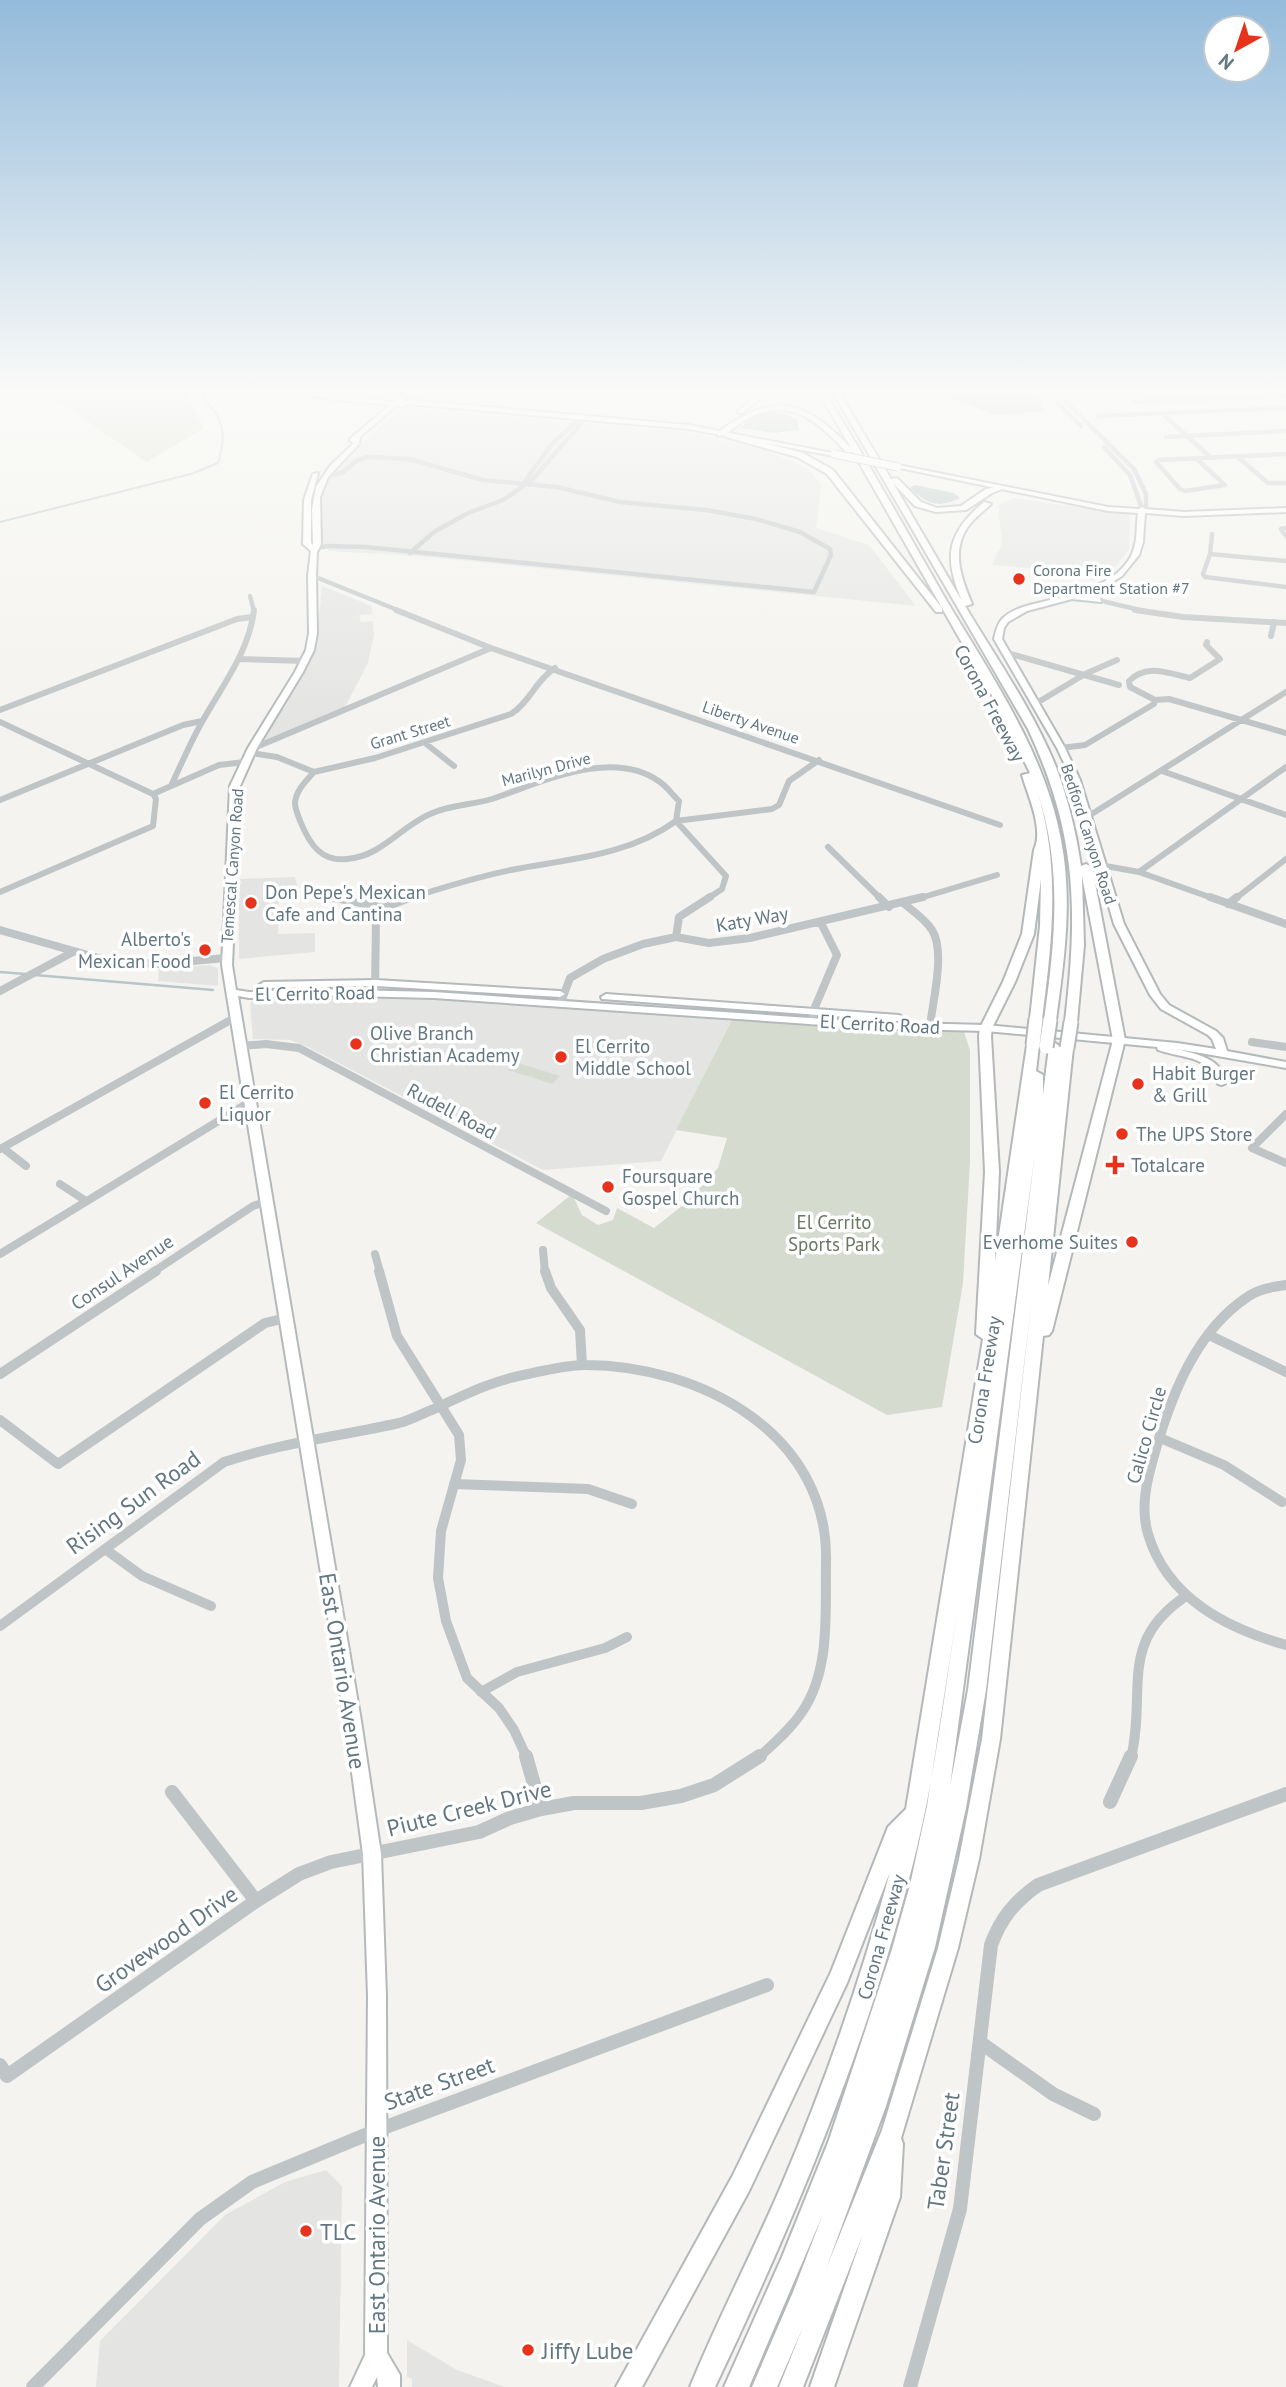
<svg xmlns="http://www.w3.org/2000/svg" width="1286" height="2387" font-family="'PT Sans',sans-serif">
<rect width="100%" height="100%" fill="#f4f3ef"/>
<path fill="#e4e5e3" d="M 318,389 L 399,389 L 391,397 L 385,398 Z
M 405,408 L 686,432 L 762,449 L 807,468 L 821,484 L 816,528 L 869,545 L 916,606 L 417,556 L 329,551 L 322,541 L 321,505 L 323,493 L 332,472 L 398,409 Z
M 1014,498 L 1130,515 L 1129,550 L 1111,571 L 1094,581 L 1056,570 L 992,565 L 1002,544 L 998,505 Z
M 322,586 L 372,606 L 372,614 L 359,615 L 361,622 L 373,621 L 374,635 L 368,663 L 345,707 L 268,741 L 263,741 L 316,649 Z
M 295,877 L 298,891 L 279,893 L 278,934 L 315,933 L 315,952 L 239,959 L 239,879 Z
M 209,965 L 218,968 L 218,986 L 158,981 L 159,968 Z
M 320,996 L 428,998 L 732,1020 L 661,1161 L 543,1170 L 308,1047 L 290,1040 L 253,1039 L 250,1003 L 255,1000 Z
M 326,2170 L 342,2186 L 339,2387 L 96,2387 L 100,2341 L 225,2215 L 285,2182 Z
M 407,2340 L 457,2370 L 505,2387 L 412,2387 L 412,2379 L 407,2377 Z"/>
<path fill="#d6dbd0" d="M 0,389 L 184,389 L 204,428 L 147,462 L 64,405 Z
M 733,1018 L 808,1025 L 864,1023 L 964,1032 L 970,1050 L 970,1162 L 963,1283 L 942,1407 L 887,1415 L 536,1223 L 572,1194 L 582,1215 L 598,1225 L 613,1220 L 617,1208 L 654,1228 L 687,1202 L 718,1168 L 727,1138 L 676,1130 Z
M 515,1062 L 560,1076 L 552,1084 L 531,1077 L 534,1073 L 530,1077 L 508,1070 Z"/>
<path fill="#b7c6c8" d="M 942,389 L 1018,389 L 1044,400 L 1040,406 L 1046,411 L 997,415 L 938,394 Z
M 765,411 L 783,413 L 797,419 L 799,430 L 774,433 L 740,428 L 753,415 Z
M 915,485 L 954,493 L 960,498 C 938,509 927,504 910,488 Z"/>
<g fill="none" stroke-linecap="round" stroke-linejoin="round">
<path stroke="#b7c6c8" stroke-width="2" d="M 561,389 L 586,389
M 0,522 L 191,474 L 218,463 C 227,434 224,418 202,397 L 205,389"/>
<path stroke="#b7c6c8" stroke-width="2.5" d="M 0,972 L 25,974
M 35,975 L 213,990"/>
<g stroke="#b4b9bc" stroke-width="4">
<path id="major" d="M 284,389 L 394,402 L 409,389 L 416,389 L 402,401 L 408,400 L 689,425 L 837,454 L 834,456 L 689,429 L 408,404 L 403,407 L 396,406 L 360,437 L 359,444 L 328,477 L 320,497 L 321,544 L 317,552 L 316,576 L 317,633 L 314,650 L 303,672 L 257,748 L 240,786 L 232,965 L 236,990 L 249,992 L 310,989 L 434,992 L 867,1022 L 986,1025 L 1177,1043 L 1216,1049 L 1212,1039 L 1208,1035 L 1161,1009 L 1150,995 L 1114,924 L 1072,780 L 1057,748 L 994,639 C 996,631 997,625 1002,619 C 1012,609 1028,605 1042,602 C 1072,594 1115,587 1131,556 C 1138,543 1136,527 1138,513 L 1108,511 L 895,467 L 898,465 L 1108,507 L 1139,509 L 1142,507 L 1145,509 L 1184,512 L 1286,508 L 1286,512 L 1184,516 L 1145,513 L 1143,542 L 1139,555 L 1122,576 L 1101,589 L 1099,594 L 1101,602 L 1072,599 L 1027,611 L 1008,622 L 1004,628 L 1002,639 L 1065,748 L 1080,780 L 1124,924 L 1160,994 L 1169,1005 L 1216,1031 L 1223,1038 L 1227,1051 L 1286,1062 L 1286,1068 L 1177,1049 C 1200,1055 1219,1058 1228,1082 L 1222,1085 L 1218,1084 C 1215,1079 1214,1073 1209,1068 C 1197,1056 1174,1056 1158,1050 L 1157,1047 L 986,1031 L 867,1028 L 434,998 L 310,995 L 249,998 L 238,996 L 361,1721 L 381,1854 L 386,1996 L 387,2353 L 400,2375 L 400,2387 L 378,2387 L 377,2377 L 372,2387 L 350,2387 L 365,2355 L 368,1996 L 363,1854 L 345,1721 L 222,965 L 230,786 L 248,748 L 295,672 L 306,650 L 309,633 L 308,576 L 311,551 L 303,544 L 304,500 L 313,474 L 318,473 L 311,500 L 311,543 L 313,545 L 312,510 L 316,487 L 330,466 L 354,443 L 350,441 L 350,439 L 390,405 L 329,399 ZM 1092,592 L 1093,597 L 1081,596 Z
M 376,980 L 560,991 L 565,994 L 560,997 L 376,986 L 264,988 L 259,985 L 264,982 Z
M 606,994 L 899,1015 L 904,1018 L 899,1021 L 602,999 L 601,997 Z"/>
</g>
<g stroke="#b4b8ba" stroke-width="4">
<path id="highway" d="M 765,389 L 772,389 L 742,413 L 738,413 L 738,411 Z
M 831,389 L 837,389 L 891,479 L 897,478 L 921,502 L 937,508 L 961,506 L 986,489 L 1001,486 L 1005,488 L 992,493 L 966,510 L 936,512 L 915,506 L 893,483 L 962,601 C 943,557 947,533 984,502 L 991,504 C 983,512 973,519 967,528 C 951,553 962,580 972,604 L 965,606 C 996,658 1033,710 1056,767 C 1068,799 1076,832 1081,866 L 1086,864 L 1092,867 L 1125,1040 L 1052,1331 L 1049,1335 L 1043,1336 L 1000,1739 L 979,1859 L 958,1948 L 901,2138 L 903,2144 L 900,2197 L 834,2387 L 810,2387 L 863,2234 L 803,2387 L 779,2387 L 803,2327 L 777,2387 L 752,2387 L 793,2292 L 823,2214 L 749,2387 L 724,2387 L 782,2257 L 829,2140 L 892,1949 L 910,1885 L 927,1806 L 957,1613 C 945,1690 936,1767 918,1843 C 873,2032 798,2212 715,2387 L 690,2387 C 718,2318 753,2252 782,2184 C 825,2083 861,1979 890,1872 L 847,1983 L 749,2191 L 642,2387 L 616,2387 L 733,2175 L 831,1972 L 888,1827 L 906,1809 L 983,1339 L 976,1334 L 985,1172 L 979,1036 L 980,1028 L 1003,982 L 1022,934 L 1034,850 C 1044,829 1028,796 1022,775 L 1030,773 L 994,699 L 853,452 L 847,453 C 817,421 791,396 747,419 C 737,424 729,435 718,436 L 718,432 C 775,391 804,399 851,448 L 825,403 L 815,393 L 820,392 L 830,401 C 870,465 907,532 945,598 C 990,674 1045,752 1061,840 C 1073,900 1064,961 1056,1020 L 1050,1024 L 1044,1020 C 1055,942 1063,867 1037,791 C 1061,865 1052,943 1042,1019 L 1036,1023 L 1030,1019 L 1040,926 L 1041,879 L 1034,934 L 1015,982 L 992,1028 L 991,1036 L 999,1172 L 995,1262 L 1027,1045 L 1033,1041 L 1039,1045 L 1036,1071 L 1043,1075 L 1043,1095 L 1049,1047 L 1055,1043 L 1061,1047 L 1067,1044 L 1071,1045 L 1073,1048 L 1048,1286 L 1113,1040 L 1082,876 L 1084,945 L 1077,1022 L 1071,1026 L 1065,1022 C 1078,909 1077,834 1028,729 ZM 1035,1153 L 968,1690 L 950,1786 ZM 1032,1296 L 982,1739 L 959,1859 L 938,1948 L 882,2130 L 826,2269 L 886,2106 L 935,1947 L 966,1808 L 986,1690 Z
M 726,433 L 803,453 L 833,470 L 942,608 L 942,612 L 936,612 L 827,474 L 797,457 L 726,437 Z"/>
</g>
<path stroke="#bfc4c6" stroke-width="4.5" d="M 35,389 L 50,393 L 72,389
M 1139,389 L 1152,403
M 1061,391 L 1070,389
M 1047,392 L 1081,426
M 1056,392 L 1134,469 L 1146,494 L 1146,507 L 1142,509
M 1134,402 L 1286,396
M 1162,413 L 1211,458
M 1098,416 L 1286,408
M 1166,437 L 1286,431
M 1104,447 L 1130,475 L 1142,509
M 1238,457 L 1268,483 L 1286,483
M 1197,459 L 1225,485 L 1185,491 L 1180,489 L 1156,462 L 1159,460 L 1286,454
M 523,484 L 551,445 L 581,417
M 1286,528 L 1281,529 L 1286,536
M 1212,534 L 1210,554 L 1203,574 L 1205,577 L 1286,587
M 313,549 L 327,546 L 366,547 L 814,592 L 831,555 L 830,549 L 800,532 L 756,519 L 706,510 L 620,502 L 557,487 L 483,480 L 409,459 L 368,457 L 356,461 L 342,473 L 325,476
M 410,553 L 434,532 L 468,513 L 503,500 L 532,480 L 583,421 L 581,417
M 1210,554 L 1286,561
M 313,576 L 400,611
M 1083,593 L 1106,602 L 1144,611
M 250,596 L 254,611"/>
<path stroke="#bfc4c6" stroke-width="6" d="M 396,610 L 491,648 L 1000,825
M 1135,610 L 1183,617 L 1286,623
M 1271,636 L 1274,622
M 1004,652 L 1119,685
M 240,659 L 306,661
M 1155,700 L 1169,699 L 1286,733
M 1035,704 L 1085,674 L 1117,660
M 0,710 L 237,619 L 252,617
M 0,722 L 153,794
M 425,743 L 454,766
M 254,748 L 491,648
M 1061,748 L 1085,745 L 1154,704 L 1155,700 L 1130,687 L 1129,681 C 1147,663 1168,673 1190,678 L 1220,659 L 1206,645 L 1207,642
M 251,753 L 277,757 L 314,772 L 375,758 L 511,714 C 530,702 536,680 555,668
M 1162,771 L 1286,815
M 314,772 C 306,781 296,790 295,803 C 295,809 299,818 301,823 C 310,845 322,862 347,859 C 382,856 400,827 430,814 C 449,805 472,805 492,799 C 540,783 612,747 660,782 C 667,787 673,795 679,801 L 676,821 C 628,856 568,859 511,870 C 476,877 441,888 407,899
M 171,786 C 181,765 190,743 202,722 C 222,686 249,652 254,610
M 153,794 L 219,765 L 245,762
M 0,800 L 183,725 L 202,721
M 1087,817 L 1286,692
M 676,821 L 772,809 L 779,805 L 789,781 L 819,760
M 676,821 L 726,876 L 722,889 L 707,899
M 828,847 L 881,899
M 1100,865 L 1139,872 L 1215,899
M 1139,872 L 1286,767
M 0,892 L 153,826 L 156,799 L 153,794
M 325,896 L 339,899
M 917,899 L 997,875
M 1235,899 L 1286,859"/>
<path stroke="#bfc4c6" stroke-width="8" d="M 330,897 L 385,908
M 879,897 L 889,907
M 1210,897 L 1286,924
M 903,903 C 913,911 925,919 932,930 C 945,950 934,996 931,1019
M 1228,904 L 1237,897
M 0,930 L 109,961 L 159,964 L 226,958
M 676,937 L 679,917 L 710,897
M 0,991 L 73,952
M 375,992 L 376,920 L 386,907 L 412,897
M 561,1002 L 570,978 L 603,959 L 643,944 L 676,937 L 709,943 L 750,938 L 923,897
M 812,1021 L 815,1007 L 837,955 L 821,923
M 1252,1042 L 1286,1047
M 240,1046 L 266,1044 L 299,1048 L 606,1211
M 1286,1114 L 1252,1148 L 1286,1163
M 3,1148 L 26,1166
M 0,1149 L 236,1017
M 60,1184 L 86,1201
M 543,1250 L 545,1272
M 0,1254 L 248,1103
M 375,1254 L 380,1272
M 153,1272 L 253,1206 L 265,1202"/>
<path stroke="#bfc4c6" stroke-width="10" d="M 379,1271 L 397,1336 L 459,1435 L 461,1460 L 441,1531 L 438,1578 L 446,1621 L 467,1678 L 499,1708 L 514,1730 L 527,1758
M 545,1271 L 551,1288 L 580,1330 L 582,1365
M 1286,1285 C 1272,1287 1258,1289 1246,1298 C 1197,1331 1173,1392 1157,1445 C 1149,1473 1139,1504 1148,1534 C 1167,1598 1226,1628 1286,1645
M 1211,1336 L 1286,1372
M 0,1374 L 156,1271
M 0,1420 L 58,1464 L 265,1323 L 286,1318
M 1160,1438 L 1224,1465 L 1282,1502
M 454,1484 L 588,1489 L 632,1504
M 105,1549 L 142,1576 L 211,1606
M 0,1626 L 224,1462 C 281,1443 341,1436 399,1423 C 411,1420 423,1413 434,1409 C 464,1395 494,1380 528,1374 C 546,1370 567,1365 585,1365 C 700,1365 830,1434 826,1563 C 825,1611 831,1670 802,1712 C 790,1730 773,1744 758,1758
M 481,1692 L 517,1672 L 605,1648 L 627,1637
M 1131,1758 C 1147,1691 1117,1642 1186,1596"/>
<path stroke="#bfc4c6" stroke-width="14" d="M 526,1756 L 541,1809
M 172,1792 L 256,1901
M 1110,1802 L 1131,1756
M 981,2043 L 1053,2094 L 1094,2114
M 0,2065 L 7,2076 L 256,1901 L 299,1874 L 331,1862 L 479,1832 L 510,1818 L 541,1809 L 574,1803 L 641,1803 L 681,1796 L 714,1785 L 760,1756
M 33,2387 L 200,2219 L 252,2182 L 375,2131 L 767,1985
M 910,2387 L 960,2209 L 991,1945 C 1001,1918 1014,1902 1038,1885 L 1286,1794"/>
<use href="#major" fill="#fff" fill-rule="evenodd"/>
<use href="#highway" fill="#fff" fill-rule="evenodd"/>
<g stroke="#b4b9bc" stroke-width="9" stroke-linecap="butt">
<path id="major-bridge" d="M 834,454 L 898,467"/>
</g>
<g stroke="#b4b8ba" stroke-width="17" stroke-linecap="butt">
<path id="highway-bridge" d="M 1033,1045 L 1036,1019
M 1046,1047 L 1050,1020
M 1067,1048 L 1071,1022"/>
</g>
<use href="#major-bridge" stroke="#fff" stroke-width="7"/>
<use href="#highway-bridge" stroke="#fff" stroke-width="13"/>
</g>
<linearGradient id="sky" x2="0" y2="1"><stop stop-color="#94bbdb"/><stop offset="0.54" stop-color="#fafaf8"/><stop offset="1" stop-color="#fafaf8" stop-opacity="0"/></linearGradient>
<rect width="1286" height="723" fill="url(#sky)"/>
<g fill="#e7321c" stroke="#fff" stroke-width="2.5">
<circle cx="1019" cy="579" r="7"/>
<circle cx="251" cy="903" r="7"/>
<circle cx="205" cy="950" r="7"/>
<circle cx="356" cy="1044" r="7"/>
<circle cx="561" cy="1057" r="7"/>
<circle cx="1138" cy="1084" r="7"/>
<circle cx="205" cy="1103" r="7"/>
<circle cx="1122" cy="1134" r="7"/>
<path d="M1111.5 1154.5h7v7h7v7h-7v7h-7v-7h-7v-7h7z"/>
<circle cx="608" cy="1187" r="7"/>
<circle cx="1132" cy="1242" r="7"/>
<circle cx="306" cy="2231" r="7"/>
<circle cx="528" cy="2350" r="7"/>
</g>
<g text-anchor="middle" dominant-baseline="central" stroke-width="7" stroke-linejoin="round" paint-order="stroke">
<g font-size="16" fill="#627781" stroke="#fff" text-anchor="start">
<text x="1033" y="570">Corona Fire<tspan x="1033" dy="18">Department Station #7</tspan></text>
</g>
<g font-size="16" fill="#627781" stroke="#fff">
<text transform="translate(751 722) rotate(19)">Liberty Avenue</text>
<text transform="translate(410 732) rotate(-17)">Grant Street</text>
<text transform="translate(546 769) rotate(-15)">Marilyn Drive</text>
<text transform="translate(1089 834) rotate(72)">Bedford Canyon Road</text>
<text transform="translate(232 866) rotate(-86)">Temescal Canyon Road</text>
</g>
<g font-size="19" fill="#627781" stroke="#fff">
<text transform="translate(990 703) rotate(62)">Corona Freeway</text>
<text transform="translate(752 919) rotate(-10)">Katy Way</text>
<text transform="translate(315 993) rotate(-1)">El Cerrito Road</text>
<text transform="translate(880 1024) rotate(3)">El Cerrito Road</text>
<text transform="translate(452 1111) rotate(28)">Rudell Road</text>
<text transform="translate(122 1272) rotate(-34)">Consul Avenue</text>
<text transform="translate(984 1380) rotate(-81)">Corona Freeway</text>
<text transform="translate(1146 1435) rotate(-74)">Calico Circle</text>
<text transform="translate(881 1937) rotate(-74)">Corona Freeway</text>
</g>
<g font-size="19" fill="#627781" stroke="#fff" text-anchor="start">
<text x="265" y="892">Don Pepe's Mexican<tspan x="265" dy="22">Cafe and Cantina</tspan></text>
<text x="191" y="939" text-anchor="end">Alberto's<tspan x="191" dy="22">Mexican Food</tspan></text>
<text x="370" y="1033">Olive Branch<tspan x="370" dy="22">Christian Academy</tspan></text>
<text x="575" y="1046">El Cerrito<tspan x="575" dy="22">Middle School</tspan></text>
<text x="1152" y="1073">Habit Burger<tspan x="1152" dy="22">&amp; Grill</tspan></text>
<text x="219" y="1092">El Cerrito<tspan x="219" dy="22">Liquor</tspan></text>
<text x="1136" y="1134">The UPS Store</text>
<text x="1131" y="1165">Totalcare</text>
<text x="622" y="1176">Foursquare<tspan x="622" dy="22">Gospel Church</tspan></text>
<text x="1118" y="1242" text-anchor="end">Everhome Suites</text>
</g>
<g font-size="19" fill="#697861" stroke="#fff">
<text x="834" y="1222">El Cerrito<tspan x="834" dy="22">Sports Park</tspan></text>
</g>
<g font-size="23" fill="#627781" stroke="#fff">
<text transform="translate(133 1502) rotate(-36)">Rising Sun Road</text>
<text transform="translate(343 1671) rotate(81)">East Ontario Avenue</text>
<text transform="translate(469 1808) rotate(-14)">Piute Creek Drive</text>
<text transform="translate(166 1939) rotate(-35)">Grovewood Drive</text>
<text transform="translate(439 2083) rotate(-20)">State Street</text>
<text transform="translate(943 2151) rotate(-82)">Taber Street</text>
<text transform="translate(376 2235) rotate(-90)">East Ontario Avenue</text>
</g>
<g font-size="23" fill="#627781" stroke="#fff" text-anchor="start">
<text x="320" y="2231">TLC</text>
<text x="542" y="2350">Jiffy Lube</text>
</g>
</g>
<g transform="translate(1237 49) rotate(220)"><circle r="33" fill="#ffffff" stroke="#c0c9cd" stroke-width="2"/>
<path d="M0-5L12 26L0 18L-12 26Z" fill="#e7321c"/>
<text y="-10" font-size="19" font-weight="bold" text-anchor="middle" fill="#627781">N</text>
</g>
</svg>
